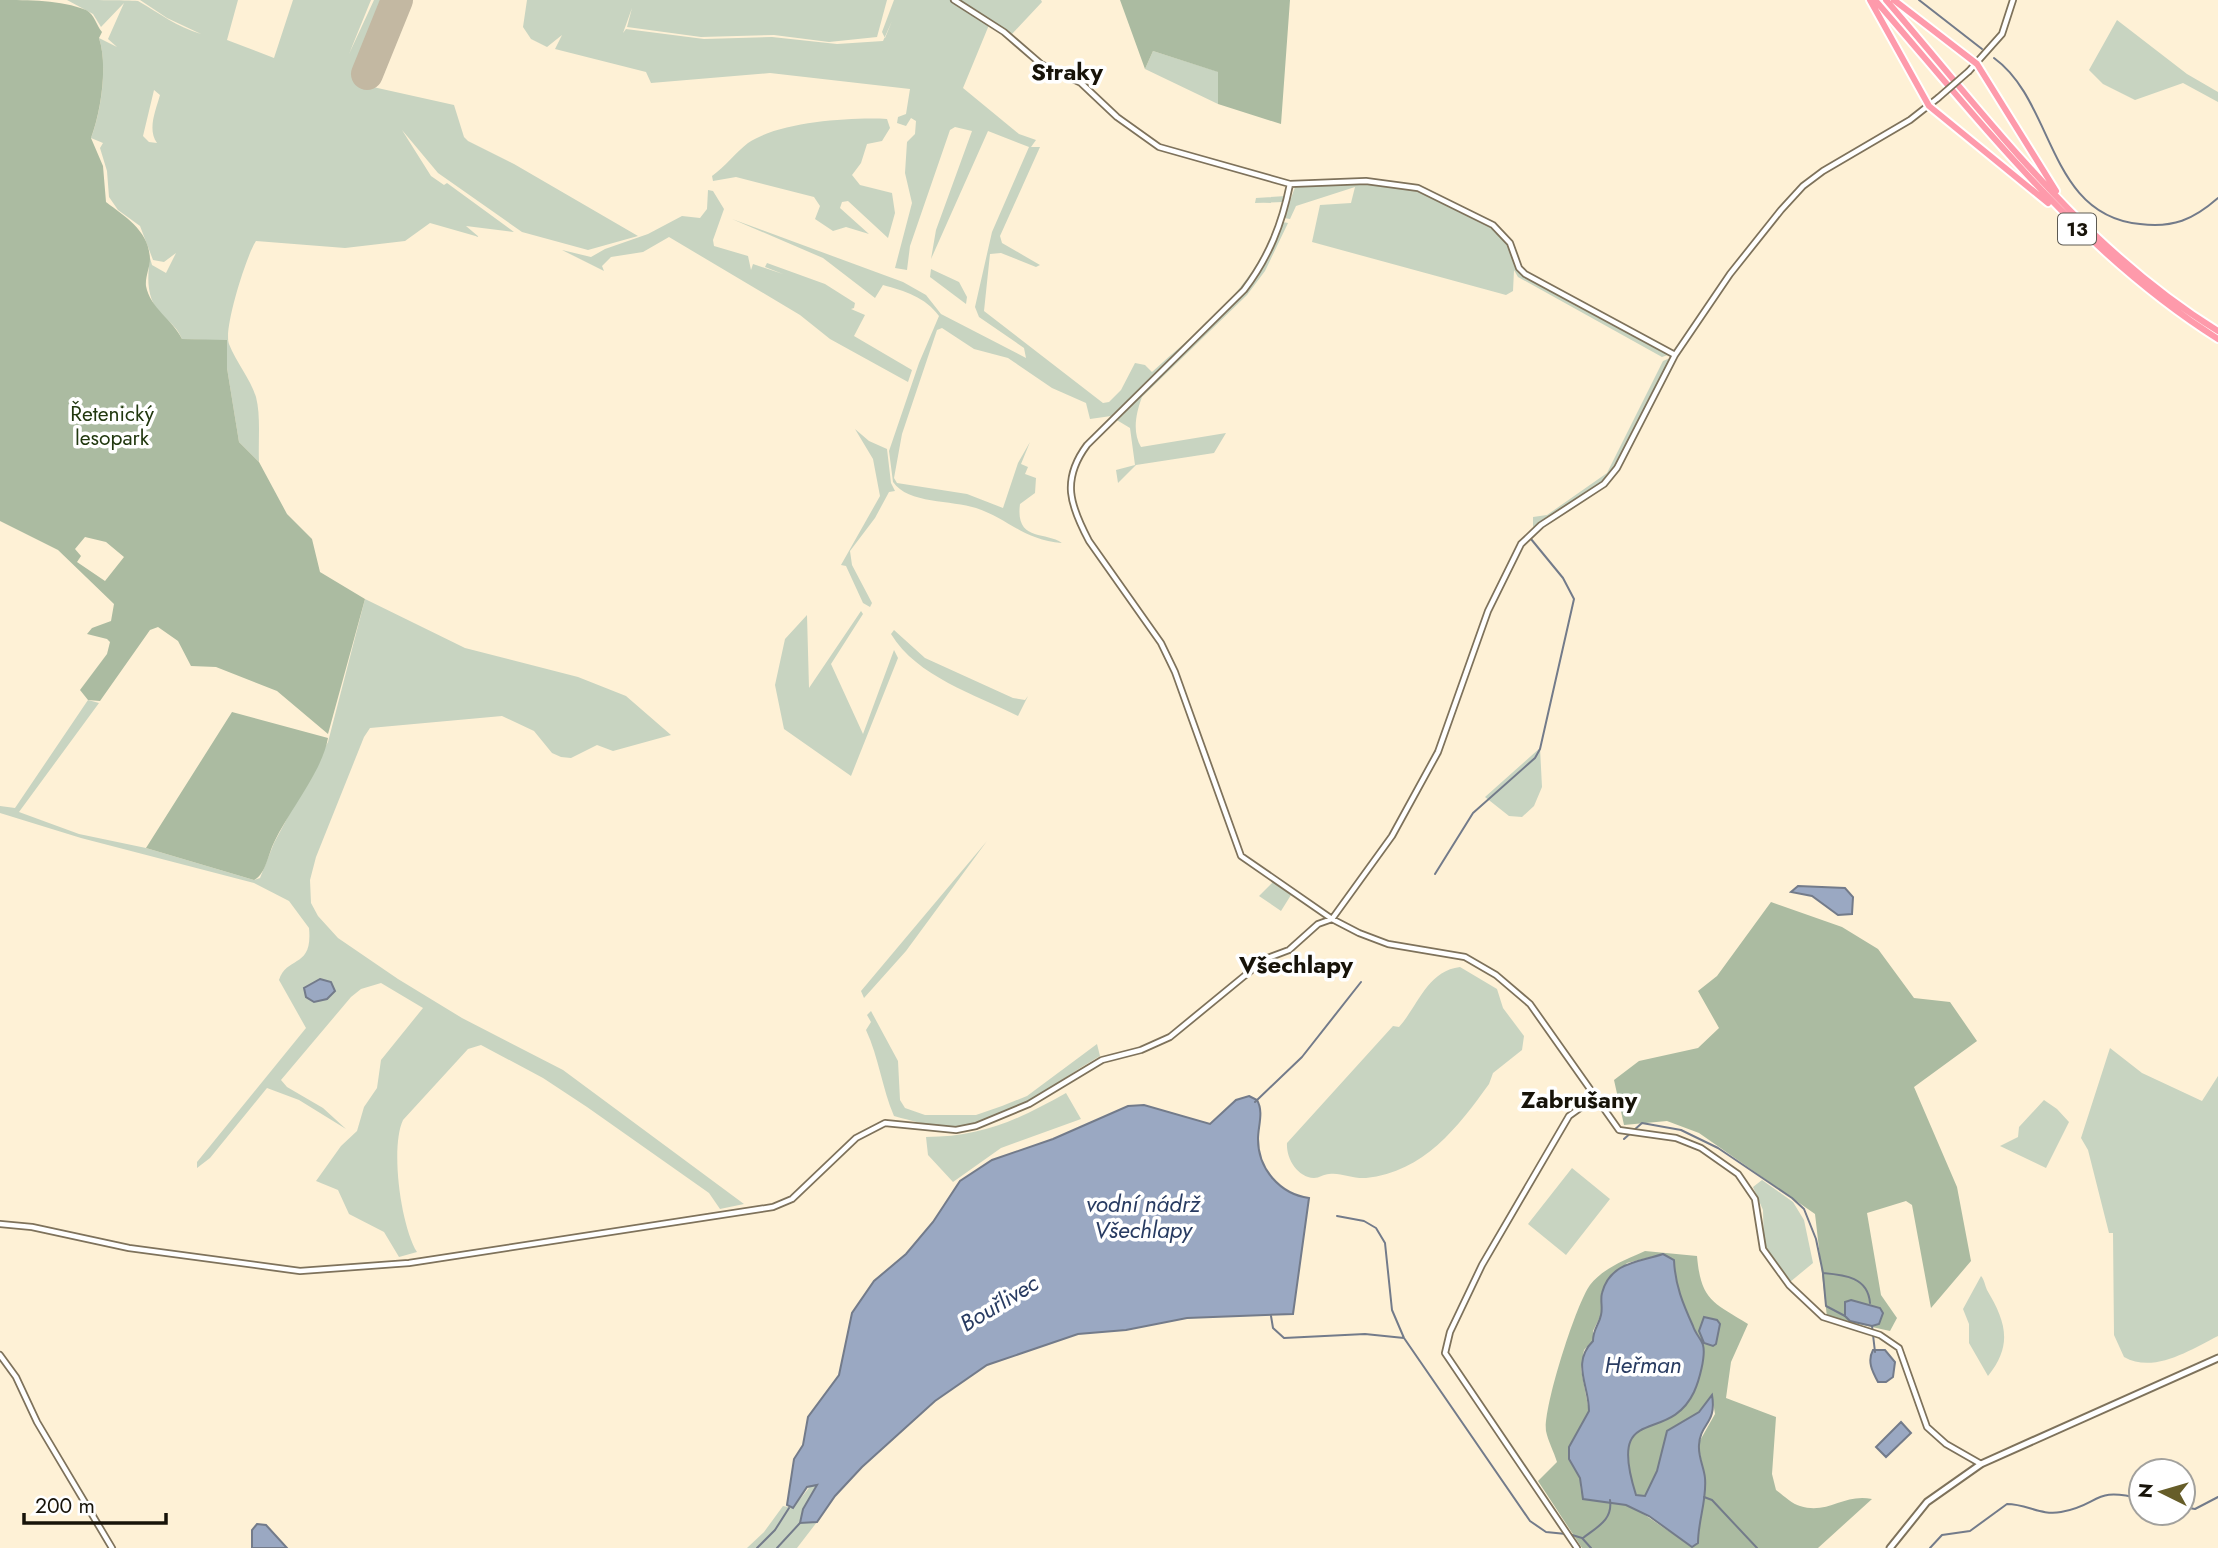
<svg xmlns="http://www.w3.org/2000/svg" width="2218" height="1548" font-family="Jost,sans-serif">
<rect width="100%" height="100%" fill="#fef1d6"/>
<path fill="#c8d4c1" fill-rule="evenodd" d="M 67,0 C 82,0 127,0 138,1 C 159,13 177,27 201,34 L 167,18 L 140,0 L 238,0 L 227,40 L 274,58 L 293,0 L 371,0 L 349,54 L 374,0 L 385,0 L 355,83 L 454,105 L 464,137 L 468,141 L 514,164 L 638,236 L 588,250 L 522,232 L 438,173 L 402,130 L 431,176 L 444,185 L 447,183 L 514,232 L 466,226 L 479,237 L 430,223 L 405,241 L 345,248 L 256,241 C 247,254 223,329 229,344 C 236,362 250,378 256,397 C 261,416 258,442 259,462 L 239,442 L 227,368 L 227,341 L 182,339 C 177,328 173,325 164,317 C 146,301 147,279 150,258 L 152,265 L 166,273 L 176,253 L 164,262 L 153,260 L 140,226 L 118,210 L 109,197 L 107,171 L 100,148 L 103,143 L 91,138 C 101,112 108,65 99,38 L 117,47 L 108,39 L 124,3 L 101,27 L 93,14 ZM 154,90 L 160,95 C 156,110 147,129 157,143 L 149,142 L 143,136 Z
M 527,0 L 887,0 L 877,37 L 829,42 L 774,35 L 701,37 L 627,27 L 632,8 L 623,33 L 626,29 L 704,39 L 772,37 L 837,44 L 883,41 L 892,21 L 885,38 L 882,32 L 894,0 L 950,0 L 989,25 L 963,88 L 1019,134 L 1036,140 L 1031,147 L 1040,147 L 1000,236 L 1002,243 L 1040,265 L 1036,267 L 1001,253 L 990,254 L 984,311 L 1103,403 L 1109,402 L 1121,390 L 1135,363 L 1145,365 L 1152,372 C 1212,318 1261,284 1283,202 L 1255,203 L 1256,198 L 1286,196 C 1276,232 1263,263 1239,293 L 1111,416 L 1090,419 L 1086,403 L 1052,388 L 1008,358 L 974,349 L 942,328 L 937,330 L 902,434 L 894,478 L 897,483 L 967,494 L 1003,508 L 1018,463 L 1030,442 L 1021,464 L 1028,467 L 1025,474 L 1036,478 L 1035,493 L 1020,504 C 1015,542 1045,531 1062,543 C 1023,540 1009,519 976,508 C 952,500 908,504 893,482 L 889,451 L 919,363 L 939,316 C 925,297 905,291 883,285 L 875,298 L 823,258 L 732,219 L 903,282 L 926,295 L 941,314 L 1026,358 L 1024,348 L 979,317 L 975,307 L 992,232 L 1029,147 L 988,131 L 931,259 L 936,230 L 972,131 L 955,127 L 950,130 L 910,246 L 907,270 L 895,268 L 912,203 L 905,173 L 907,142 L 915,134 L 916,121 L 911,118 L 906,126 L 897,123 L 898,117 L 906,114 L 910,89 L 770,73 L 651,83 L 646,72 L 555,49 L 562,35 L 547,47 L 531,39 L 523,27 Z
M 958,0 L 1041,0 L 1042,2 L 1012,34 Z
M 2117,20 L 2187,74 L 2218,92 L 2218,102 L 2183,83 L 2135,100 L 2103,84 L 2089,70 Z
M 1153,51 L 1219,72 L 1218,104 L 1145,69 Z
M 887,119 L 890,128 L 882,141 L 867,144 L 861,163 L 852,175 L 860,185 L 892,193 L 895,213 L 888,238 L 848,201 L 842,202 L 840,208 L 869,234 L 846,227 L 833,231 L 815,219 L 820,206 L 814,197 L 736,177 L 713,181 L 712,176 C 725,167 736,152 748,143 C 778,122 851,117 887,119 Z
M 1349,183 L 1410,188 L 1487,224 L 1507,242 L 1518,269 L 1668,355 L 1662,357 L 1518,277 L 1514,270 L 1513,291 L 1506,295 L 1312,242 L 1320,205 L 1351,203 L 1355,187 L 1296,206 L 1290,219 L 1284,218 L 1295,187 Z
M 708,190 L 713,191 L 724,209 L 713,240 L 714,246 L 748,256 L 751,270 L 753,264 L 783,274 L 765,267 L 767,263 L 825,284 L 855,303 L 854,308 L 851,309 L 865,315 L 854,336 L 912,370 L 908,382 L 830,339 L 800,315 L 669,237 L 643,252 L 611,257 L 602,266 L 604,271 L 562,250 L 591,257 L 605,249 L 648,234 L 682,216 L 700,218 L 707,209 Z
M 1283,222 L 1288,223 L 1265,271 L 1247,295 L 1142,397 C 1136,413 1132,432 1141,447 L 1226,433 L 1214,453 L 1136,465 L 1118,483 L 1116,470 L 1135,465 L 1130,428 L 1115,419 L 1248,288 L 1270,256 Z
M 931,269 L 959,282 L 967,297 L 966,304 L 930,277 Z
M 1670,358 L 1611,472 L 1597,486 L 1533,527 L 1533,517 L 1547,515 L 1607,473 L 1663,361 Z
M 855,429 L 869,441 L 887,449 L 891,483 L 895,491 L 889,492 L 875,518 L 850,551 L 852,565 L 872,603 L 870,607 L 863,603 L 846,566 L 841,565 L 880,496 L 873,459 Z
M 365,599 L 465,648 L 578,677 L 626,696 L 671,735 L 613,751 L 597,745 L 571,758 L 561,757 L 552,753 L 534,731 L 502,716 L 370,728 L 364,737 L 316,857 L 310,880 L 311,903 L 318,916 L 338,938 L 398,979 L 462,1018 L 563,1070 L 744,1204 L 720,1209 L 709,1193 L 587,1107 L 543,1078 L 481,1045 L 468,1049 L 403,1120 C 390,1148 401,1226 417,1252 L 399,1257 L 384,1232 L 349,1214 L 338,1190 L 316,1181 L 341,1146 L 357,1131 L 364,1107 L 377,1088 L 381,1060 L 423,1008 L 381,983 L 361,989 L 351,997 L 281,1080 L 287,1087 L 323,1108 L 346,1129 L 299,1100 L 267,1088 L 210,1158 L 197,1168 L 197,1162 L 306,1028 L 279,980 C 287,955 313,969 309,928 L 289,901 L 254,883 L 81,838 L 0,813 L 0,806 L 15,808 L 88,700 L 99,703 L 19,812 L 79,834 L 146,848 L 254,880 L 260,878 L 274,843 L 328,742 ZM 320,979 L 331,982 L 327,999 L 314,1002 L 304,988 Z
M 861,611 L 863,614 L 831,664 L 863,734 L 894,650 L 898,658 L 851,776 L 784,729 L 775,685 L 785,639 L 807,615 L 809,688 Z
M 894,630 L 925,658 L 1013,698 L 1025,700 L 1028,696 L 1018,716 C 975,694 917,677 891,634 Z
M 1540,748 L 1542,787 L 1534,806 L 1522,817 L 1509,816 L 1485,797 Z
M 987,841 L 906,951 L 864,998 L 861,991 Z
M 1273,882 L 1291,895 L 1281,911 L 1259,896 Z
M 1460,967 L 1497,989 L 1503,1008 L 1524,1036 L 1522,1050 L 1493,1073 L 1489,1084 C 1458,1127 1424,1172 1366,1178 C 1353,1179 1340,1172 1329,1174 C 1324,1174 1319,1178 1314,1178 C 1297,1177 1286,1158 1287,1143 L 1393,1026 L 1399,1027 C 1418,1006 1427,971 1460,967 Z
M 871,1011 L 898,1061 L 900,1100 L 905,1108 L 925,1115 L 976,1115 L 1002,1106 L 1027,1096 L 1097,1044 L 1100,1056 C 1058,1080 1004,1126 953,1127 C 934,1127 912,1121 894,1116 C 882,1088 879,1058 866,1030 L 871,1022 L 867,1015 Z
M 2110,1048 L 2142,1073 L 2202,1101 L 2218,1076 L 2218,1336 C 2190,1350 2154,1374 2124,1357 L 2114,1335 L 2113,1233 L 2109,1233 L 2088,1150 L 2081,1138 Z
M 1066,1093 L 1081,1119 L 1001,1148 L 953,1182 L 928,1155 L 926,1137 C 981,1137 1018,1120 1066,1093 Z
M 2044,1100 L 2057,1109 L 2069,1122 L 2046,1168 L 2000,1146 L 2018,1137 L 2019,1127 Z
M 1572,1168 L 1610,1199 L 1566,1255 L 1528,1224 Z
M 1762,1180 L 1793,1202 L 1804,1220 L 1813,1263 L 1790,1282 L 1764,1247 L 1763,1210 L 1753,1187 Z
M 1981,1276 C 1984,1279 1985,1285 1987,1290 C 2006,1322 2013,1345 1988,1376 L 1969,1343 L 1969,1324 L 1963,1309 Z
M 812,1484 L 817,1485 L 800,1523 L 817,1522 L 797,1548 L 747,1548 L 764,1532 L 783,1506 L 793,1508 Z"/>
<path fill="#abbba1" fill-rule="evenodd" d="M 0,0 C 29,0 61,0 86,10 C 95,15 96,25 102,32 L 99,38 C 108,65 101,111 91,138 L 103,166 L 106,202 C 125,217 149,230 150,259 C 150,267 145,277 146,286 C 150,308 173,320 182,339 L 227,340 L 227,368 L 239,442 L 259,462 L 287,514 L 312,539 L 320,572 L 365,599 L 328,734 L 277,691 L 216,667 L 191,666 L 178,641 L 158,627 L 150,630 L 100,701 L 88,700 L 80,690 L 107,654 L 110,642 L 107,639 L 87,634 L 92,628 L 111,621 L 114,604 L 58,550 L 0,521 ZM 85,537 L 106,542 L 124,557 L 105,581 L 77,562 L 81,556 L 75,549 Z
M 1120,0 L 1290,0 L 1281,124 L 1218,104 L 1218,72 L 1153,51 L 1145,69 Z
M 232,712 L 328,738 C 322,773 286,814 272,847 C 268,857 264,876 254,880 L 146,848 Z
M 1771,902 L 1842,927 L 1878,949 L 1914,998 L 1950,1002 L 1977,1041 L 1914,1087 L 1957,1187 L 1971,1261 L 1931,1308 L 1912,1205 L 1906,1201 L 1867,1213 L 1881,1295 L 1897,1318 L 1890,1331 L 1827,1317 L 1815,1214 L 1699,1133 L 1667,1121 L 1624,1125 L 1614,1080 L 1639,1061 L 1698,1048 L 1719,1028 L 1698,991 L 1717,976 Z
M 1645,1251 L 1697,1256 C 1701,1301 1713,1302 1748,1324 L 1731,1362 L 1726,1398 L 1776,1417 L 1772,1474 L 1776,1490 C 1783,1495 1792,1504 1800,1506 C 1828,1515 1844,1493 1872,1499 L 1818,1548 L 1582,1548 L 1538,1481 L 1557,1462 C 1554,1452 1548,1441 1546,1431 C 1543,1408 1576,1304 1590,1285 C 1603,1268 1627,1259 1645,1251 ZM 1663,1254 L 1674,1260 C 1675,1285 1683,1304 1693,1326 C 1695,1333 1701,1339 1703,1345 C 1706,1357 1699,1381 1694,1392 C 1668,1446 1606,1400 1636,1495 L 1645,1496 L 1657,1471 L 1667,1431 L 1699,1412 L 1712,1396 L 1715,1414 L 1698,1444 L 1705,1478 L 1698,1543 C 1671,1539 1653,1516 1628,1506 C 1610,1499 1598,1504 1581,1492 L 1580,1478 L 1569,1459 L 1589,1411 L 1581,1369 L 1584,1350 L 1593,1341 L 1593,1331 L 1601,1315 L 1602,1293 L 1627,1263 Z"/>
<path fill="#9aa8c2" stroke="#737b8a" stroke-width="2" d="M 1798,886 L 1845,888 L 1853,897 L 1852,914 L 1838,915 L 1812,896 L 1791,892 Z
M 320,979 L 331,982 L 335,991 L 327,999 L 314,1002 L 306,997 L 304,988 Z
M 1249,1096 L 1257,1100 C 1264,1112 1258,1126 1258,1139 C 1258,1169 1280,1194 1309,1198 L 1293,1314 L 1187,1318 L 1126,1330 L 1078,1334 L 987,1365 L 935,1401 L 862,1467 L 835,1496 L 817,1522 L 800,1523 L 803,1509 L 817,1485 L 807,1487 L 793,1508 L 787,1505 L 794,1459 L 803,1445 L 808,1417 L 839,1375 L 852,1313 L 874,1281 L 906,1254 L 933,1222 L 960,1181 L 992,1160 L 1053,1139 L 1128,1106 L 1144,1105 L 1210,1124 L 1236,1100 Z
M 1663,1254 L 1674,1260 C 1675,1285 1683,1304 1693,1326 C 1695,1333 1701,1339 1703,1345 C 1706,1356 1699,1381 1694,1392 C 1668,1447 1606,1400 1636,1495 L 1645,1496 L 1657,1471 L 1667,1431 L 1699,1412 L 1712,1395 C 1717,1424 1700,1423 1699,1445 C 1698,1457 1704,1467 1705,1478 C 1707,1500 1698,1521 1698,1543 L 1692,1547 L 1649,1516 L 1626,1505 L 1583,1499 L 1580,1478 L 1569,1459 L 1569,1447 L 1589,1411 C 1589,1385 1571,1363 1593,1341 C 1593,1329 1599,1325 1601,1315 C 1603,1308 1600,1300 1602,1293 C 1610,1262 1639,1262 1663,1254 Z
M 1851,1300 L 1880,1308 L 1883,1313 L 1879,1324 L 1872,1326 L 1850,1321 L 1845,1316 L 1845,1302 Z
M 1704,1317 L 1717,1320 L 1720,1324 L 1716,1344 L 1713,1346 L 1704,1343 L 1699,1331 Z
M 1873,1350 L 1885,1350 L 1895,1362 L 1893,1377 L 1886,1382 L 1878,1382 C 1872,1371 1867,1361 1873,1350 Z
M 1901,1422 L 1911,1433 L 1886,1457 L 1876,1447 Z
M 257,1524 L 266,1525 L 287,1548 L 252,1548 L 252,1530 Z"/>
<g fill="none" stroke-linecap="round" stroke-linejoin="round">
<path stroke="#737b8a" stroke-width="2" d="M 1919,0 L 1982,49
M 1994,58 C 2055,102 2047,215 2140,224 C 2173,228 2193,220 2218,198
M 1435,874 L 1473,813 L 1535,758 L 1540,749 L 1574,599 L 1563,578 L 1531,539
M 1255,1102 L 1302,1057 L 1361,982
M 1624,1139 L 1642,1123 L 1681,1130 L 1718,1148 L 1792,1198 L 1804,1209 L 1816,1239 L 1823,1273 C 1845,1275 1868,1277 1870,1303
M 1337,1216 L 1364,1221 L 1376,1228 L 1385,1243 L 1392,1310 L 1404,1338 L 1530,1521 L 1546,1532 L 1566,1534
M 1823,1274 L 1826,1306 L 1845,1316
M 1271,1316 L 1273,1328 L 1284,1338 L 1365,1334 L 1404,1338
M 1872,1326 L 1875,1352
M 1704,1497 L 1712,1500 L 1757,1548
M 2183,1507 L 2195,1509 L 2218,1497
M 1572,1535 L 1582,1538 L 1591,1548
M 1583,1538 C 1597,1527 1613,1520 1610,1500
M 757,1548 L 775,1530 L 789,1508
M 777,1548 L 800,1523
M 1930,1548 L 1942,1535 L 1970,1531 L 2007,1504 C 2027,1504 2041,1516 2061,1512 C 2101,1505 2092,1486 2141,1499"/>
<path stroke="#c3b8a2" stroke-width="32" d="M 367,74 L 397,0"/>
<g stroke="#7e725b" stroke-width="8">
<path id="tertiary" d="M 954,0 L 1004,32 L 1041,64 L 1081,83 L 1117,117 L 1159,147 L 1290,184 L 1366,181 L 1418,188 L 1493,225 L 1510,243 L 1519,268 L 1525,274 L 1675,355
M 1969,71 L 2002,34 L 2013,0
M 1290,184 C 1282,224 1269,257 1244,290 L 1087,445 C 1061,480 1070,505 1089,541 L 1161,643 L 1175,672 L 1241,856 L 1332,919 L 1359,933 L 1388,944 L 1465,957 L 1496,975 L 1530,1004 L 1619,1130 L 1676,1138 L 1701,1148 L 1738,1174 L 1755,1199 L 1763,1249 L 1789,1285 L 1823,1317 L 1880,1335 L 1899,1348 L 1927,1427 L 1946,1444 L 1981,1464
M 0,1224 L 32,1227 L 129,1248 L 300,1271 L 409,1263 L 773,1207 L 792,1199 L 856,1138 L 885,1123 L 956,1130 L 976,1126 L 1029,1104 L 1102,1060 L 1141,1050 L 1170,1037 L 1265,959 L 1289,950 L 1318,924 L 1332,919 L 1392,836 L 1438,752 L 1488,611 L 1521,544 L 1541,525 L 1604,484 L 1617,468 L 1675,355 L 1730,274 L 1781,210 L 1803,186 L 1823,171 L 1910,120 L 1938,98
M 0,1355 L 16,1377 L 37,1422 L 112,1548
M 1577,1548 L 1445,1353 L 1450,1332 L 1482,1265 L 1569,1116 L 1594,1098"/>
</g>
<g stroke="#7e725b" stroke-width="9">
<path id="secondary" d="M 1890,1548 L 1927,1502 L 1981,1464 L 2218,1358"/>
</g>
<g stroke="#fff" stroke-width="10">
<path id="trunk" d="M 1870,0 L 1929,106 L 2048,203
M 1875,0 C 1981,122 2080,252 2218,339
M 1886,0 C 1988,118 2083,248 2218,331
M 1894,0 L 1977,64 L 2056,191"/>
</g>
<use href="#tertiary" stroke="#fff" stroke-width="4.5"/>
<use href="#secondary" stroke="#fff" stroke-width="5"/>
<use href="#trunk" stroke="#fe9aab" stroke-width="6"/>
<g stroke="#7e725b" stroke-width="8" stroke-linecap="butt">
<path id="tertiary-bridge" d="M 1938,98 L 1969,71"/>
</g>
<use href="#tertiary-bridge" stroke="#fff" stroke-width="4.5"/>
</g>
<g text-anchor="middle" dominant-baseline="central" stroke-width="7" stroke-linejoin="round" paint-order="stroke">
<rect fill="#fff" stroke="#5d5a53" stroke-width="2" x="2058" y="213.5" width="38" height="31" rx="5"/>
<g font-size="19" font-weight="bold" fill="#171309">
<text x="2077" y="229">13</text>
</g>
<g font-size="21" fill="#21380f" stroke="#fff">
<text x="112" y="414">Řetenický<tspan x="112" dy="24">lesopark</tspan></text>
</g>
<g font-size="23" font-style="italic" fill="#283b61" stroke="#fff">
<text x="1143" y="1204">vodní nádrž<tspan x="1143" dy="26">Všechlapy</tspan></text>
<text transform="translate(999 1303) rotate(-31)">Bouřlivec</text>
<text x="1643" y="1365">Heřman</text>
</g>
<g font-size="24" font-weight="bold" fill="#171309" stroke="#fff">
<text x="1067" y="71">Straky</text>
<text x="1296" y="964">Všechlapy</text>
<text x="1579" y="1099">Zabrušany</text>
</g>
</g>
<g transform="translate(2162 1492) rotate(275)"><circle r="33" fill="#ffffff" stroke="#a2a19d" stroke-width="2"/>
<path d="M0-5L12 26L0 18L-12 26Z" fill="#665d29"/>
<text y="-10" font-size="19" font-weight="bold" text-anchor="middle" fill="#171309">N</text>
</g>
<path d="M24 1513v10h142v-10" fill="none" stroke="#171309" stroke-width="3.5"/>
<text x="35" y="1513" font-size="21" fill="#171309" stroke="#ffffff" stroke-width="5" paint-order="stroke">200 m</text>
</svg>
